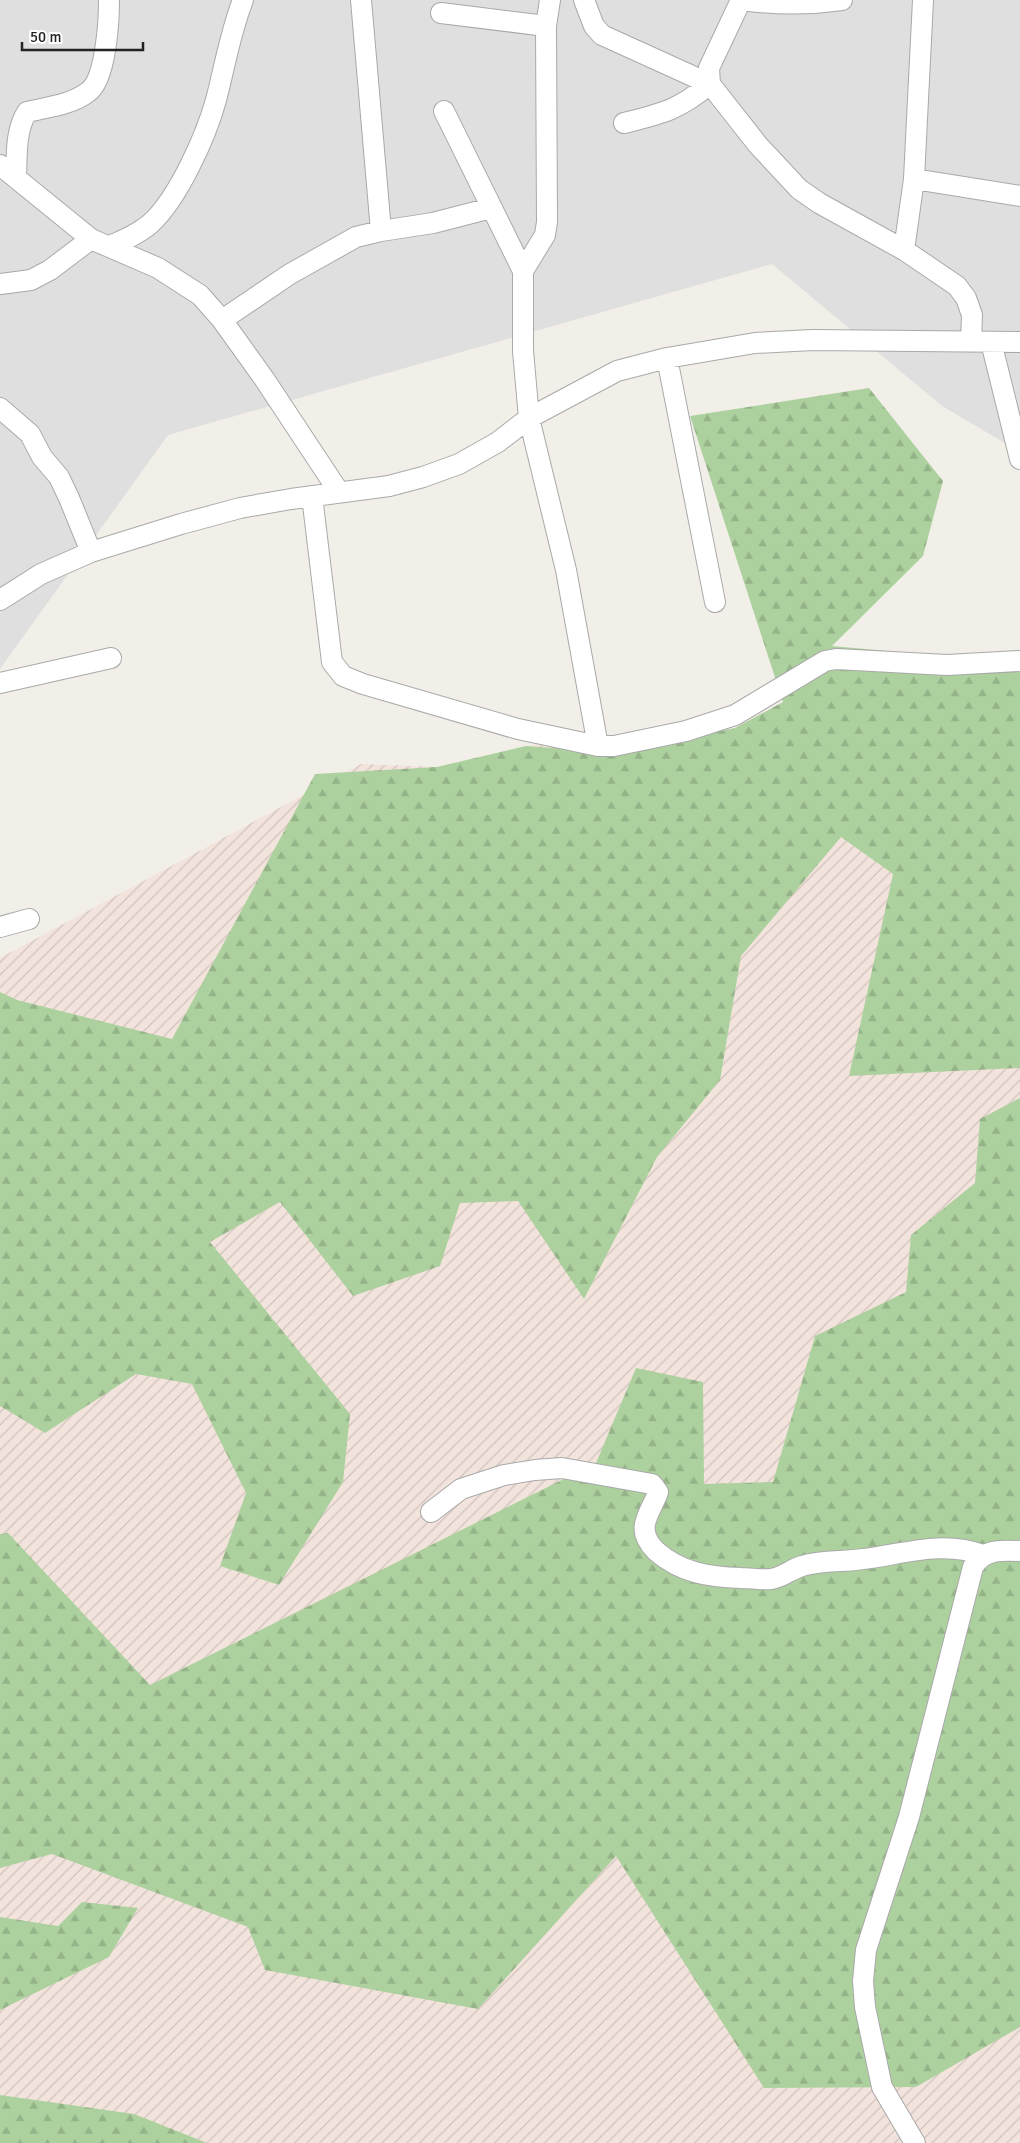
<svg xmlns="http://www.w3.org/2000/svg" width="1020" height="2143" font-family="Signika,sans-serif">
<defs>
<pattern id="military-furrows" width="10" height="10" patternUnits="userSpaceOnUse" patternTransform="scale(1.25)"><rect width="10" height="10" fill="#f3e3dd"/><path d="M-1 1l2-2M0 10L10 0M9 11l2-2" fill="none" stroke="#d0c2bd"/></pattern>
<pattern id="forest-firs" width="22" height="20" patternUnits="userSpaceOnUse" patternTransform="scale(1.25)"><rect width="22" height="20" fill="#add19e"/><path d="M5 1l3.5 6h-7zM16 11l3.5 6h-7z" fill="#95b388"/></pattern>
</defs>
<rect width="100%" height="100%" fill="#f2efe9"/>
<path fill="#e0dfdf" d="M 0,0 L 1020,0 L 1020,452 L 942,406 L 772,264 L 168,435 L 0,669 Z"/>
<path fill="url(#military-furrows)" d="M 1020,670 L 1020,2143 L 0,2143 L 0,958 L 361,764 L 437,767 L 551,741 L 609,752 L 735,728 L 783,702 Z"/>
<path fill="url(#forest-firs)" d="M 869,388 L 943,481 L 923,556 L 832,646 L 955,657 L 1020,671 L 1020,1068 L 849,1076 L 893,874 L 841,837 L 741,956 L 720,1080 L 657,1157 L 584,1299 L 518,1201 L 460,1203 L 440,1266 L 353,1296 L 280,1202 L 210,1242 L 350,1414 L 343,1482 L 279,1585 L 220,1566 L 246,1493 L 192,1384 L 136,1374 L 45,1433 L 0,1406 L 0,992 L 17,1000 L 172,1039 L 315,774 L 437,767 L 526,746 L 609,752 L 735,728 L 783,702 L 690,416 Z
M 1020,1098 L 1020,2027 L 916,2087 L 764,2088 L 616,1856 L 478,2009 L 265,1970 L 248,1927 L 52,1854 L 0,1868 L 0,1534 L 8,1533 L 150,1685 L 596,1463 L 636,1368 L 703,1382 L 704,1484 L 773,1482 L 815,1336 L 906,1292 L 911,1235 L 975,1183 L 980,1119 Z
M 82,1902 L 138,1908 L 109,1957 L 0,2010 L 0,1917 L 58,1926 Z
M 0,2095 L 134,2114 L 207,2143 L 0,2143 Z"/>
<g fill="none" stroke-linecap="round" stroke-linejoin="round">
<g stroke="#a9a9a9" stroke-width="22">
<path id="minor" d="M 361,0 L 381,231
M 584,0 L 594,26 L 602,35 L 710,84 C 678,110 664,113 624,123
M 741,0 L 709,68 L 710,84 L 758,145 L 799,189 L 819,203 L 904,250 L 957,286 L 966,298 L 972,315 L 971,342
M 742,0 C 777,5 807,5 842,0
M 441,13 L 546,26
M 444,111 L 523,271 L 523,351 L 529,418 L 566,570 L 598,746
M 0,165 L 91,239 L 158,268 L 200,295 L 222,320 L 265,380 L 339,492
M 16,178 C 17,157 15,131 27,112 C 48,107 71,105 88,92 C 106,80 109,20 109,0
M 914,179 L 1020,196
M 110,246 C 124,240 138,234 150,224 C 178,199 206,136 216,100 C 225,66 230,33 243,0
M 904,250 L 914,179 L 923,0
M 523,271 L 545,235 L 547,222 L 546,26 L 550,0
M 0,284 L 31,280 L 50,270 L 91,239
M 222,320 L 290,274 L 356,237 L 381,231 L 433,223 L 491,208
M 991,342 L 1020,459
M 667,358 L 715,602
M 0,408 L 30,434 L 42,457 L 59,477 L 69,498 L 91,552
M 312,496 L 332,662 L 343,676 L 363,684 L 518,729 L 598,746 L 614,746 L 686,731 L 735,715 L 825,661 L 836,659 L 947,665 L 1020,661
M 0,600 L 41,574 L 91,552 L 181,524 L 240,508 L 291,499 L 389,486 L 423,477 L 459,464 L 498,442 L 529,418 L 617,371 L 667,358 L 755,343 L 813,340 L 1020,342
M 0,683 L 111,658
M 0,927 L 29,919
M 431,1512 L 461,1489 L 504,1475 L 535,1470 L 562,1468 L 652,1484 L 658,1492 C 655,1502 647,1513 645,1524 C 643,1534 649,1544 656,1551 C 681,1573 709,1577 741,1578 C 751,1578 761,1580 771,1579 C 784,1577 791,1569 802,1566 C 821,1560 844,1562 863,1559 C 904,1554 942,1540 983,1555
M 915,2143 L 882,2087 L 865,2007 L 863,1981 L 866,1950 L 909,1817 L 973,1567 C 983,1549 1002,1550 1020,1551"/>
</g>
<use href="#minor" stroke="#fff" stroke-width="20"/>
</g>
<path d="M22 42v8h121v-8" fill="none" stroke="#222222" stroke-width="2.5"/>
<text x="30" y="42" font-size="15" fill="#222222" stroke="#ffffff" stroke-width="4" paint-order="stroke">50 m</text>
</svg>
